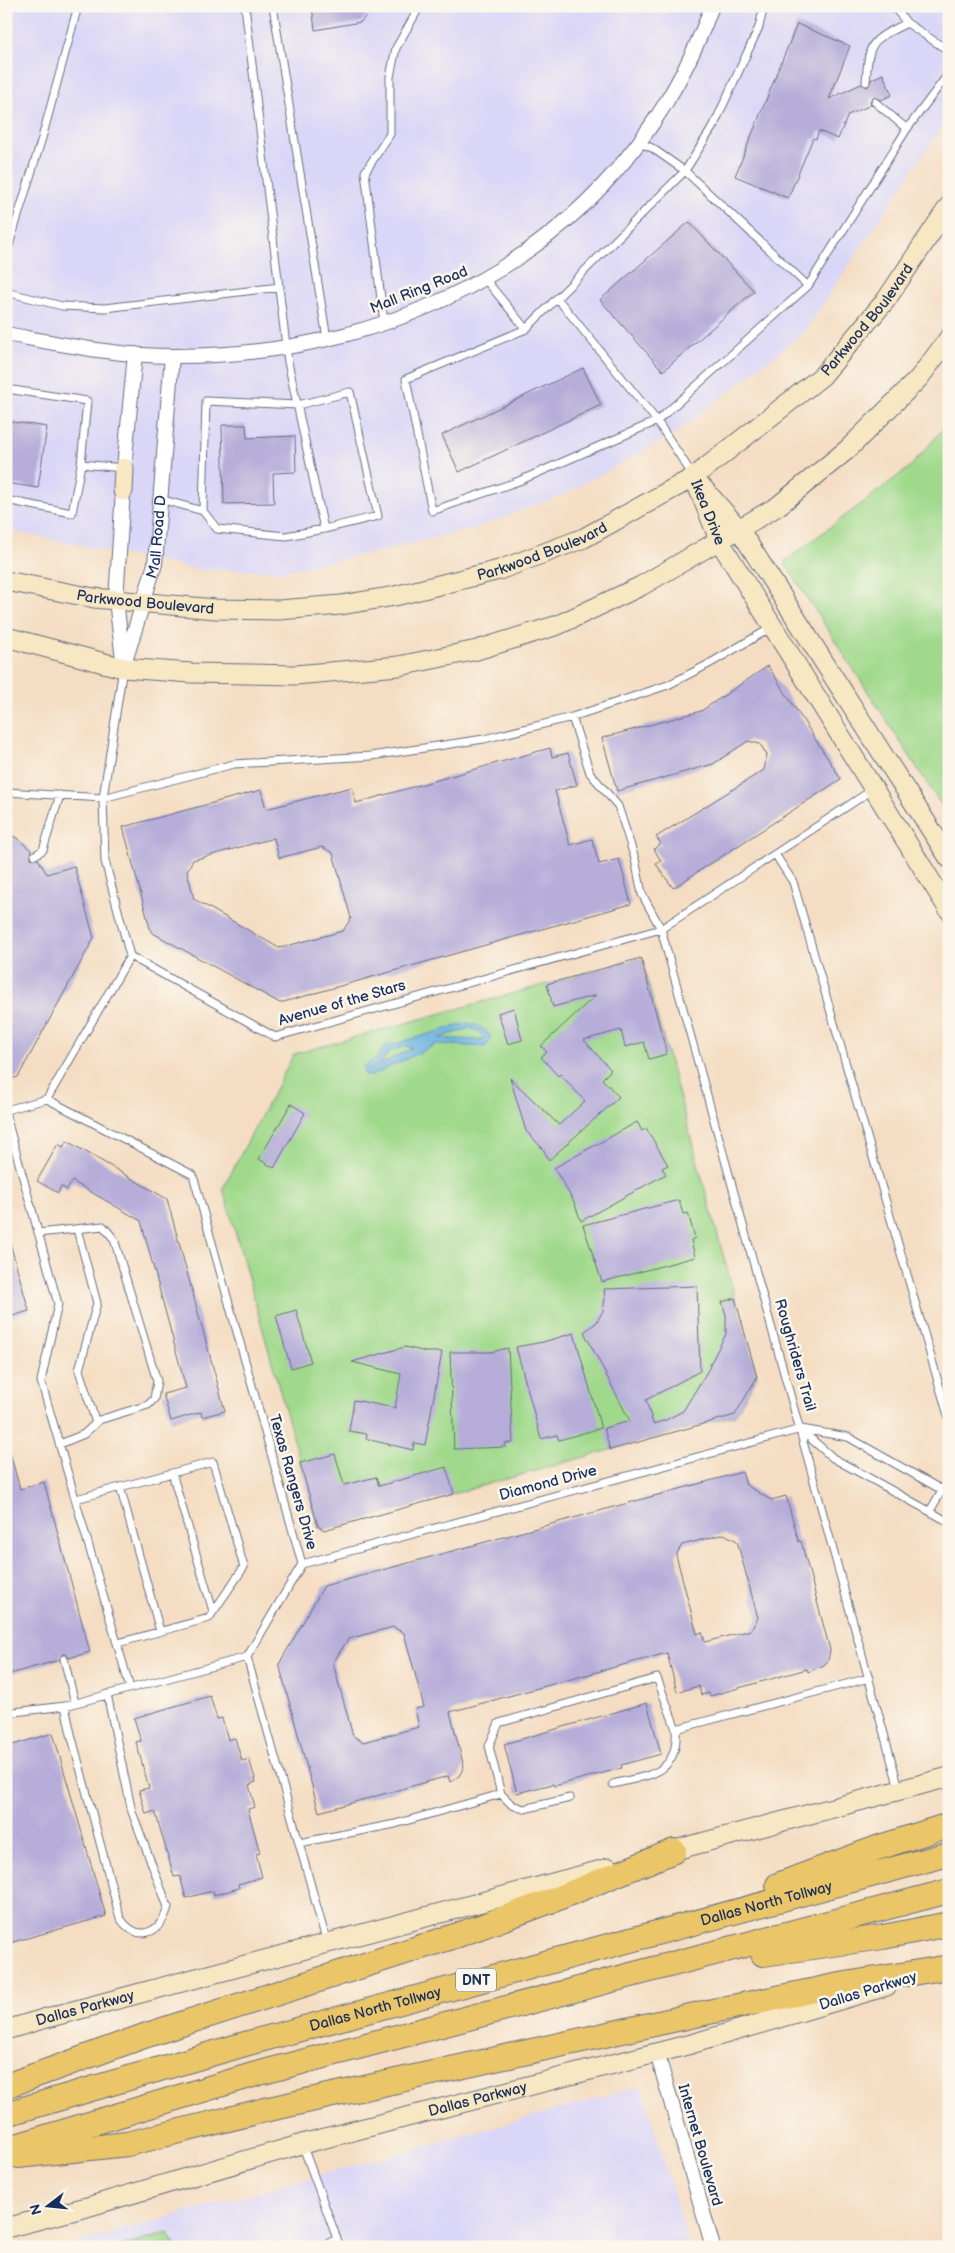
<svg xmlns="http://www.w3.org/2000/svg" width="955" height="2253" font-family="'Balsamiq Sans',sans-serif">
<rect width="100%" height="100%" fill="#fbf7ec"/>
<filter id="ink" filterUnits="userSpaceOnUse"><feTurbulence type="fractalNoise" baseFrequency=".02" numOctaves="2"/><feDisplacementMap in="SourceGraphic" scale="10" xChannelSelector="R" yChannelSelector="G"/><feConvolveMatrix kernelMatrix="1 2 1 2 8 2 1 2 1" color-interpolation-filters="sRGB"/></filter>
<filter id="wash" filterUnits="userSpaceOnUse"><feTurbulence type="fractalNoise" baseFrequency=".0096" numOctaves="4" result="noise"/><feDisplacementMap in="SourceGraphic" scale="20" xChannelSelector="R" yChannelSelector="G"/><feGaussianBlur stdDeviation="1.12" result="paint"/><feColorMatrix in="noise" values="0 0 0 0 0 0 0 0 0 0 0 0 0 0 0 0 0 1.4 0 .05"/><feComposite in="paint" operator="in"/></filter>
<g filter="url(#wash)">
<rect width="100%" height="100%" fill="#f4ddc2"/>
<path fill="#dad6f7" d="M 6,6 L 949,6 L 949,116 L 804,332 L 676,433 L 567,493 L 482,526 L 377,552 L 281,571 L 201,570 L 6,530 Z
M 642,2086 L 689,2247 L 60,2247 Z"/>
<path fill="#a0d98c" stroke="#5e8475" d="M 949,422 L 949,817 L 784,562 L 910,467 Z
M 641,958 L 757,1377 L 735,1415 L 324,1530 L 318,1526 L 223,1188 L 294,1054 Z
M 168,2233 L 176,2247 L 121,2247 Z"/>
<path fill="#6bb2e2" stroke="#4370a0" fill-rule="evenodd" d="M 467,1023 C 480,1025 499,1034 485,1047 L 437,1044 L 371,1076 L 365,1075 L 362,1067 L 378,1058 L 384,1047 ZM 470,1028 L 478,1031 L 484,1038 L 480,1040 L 439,1038 ZM 406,1046 L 412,1048 L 369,1071 L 369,1069 L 382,1062 L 389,1052 Z"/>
<g id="blocks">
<path fill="#b6add9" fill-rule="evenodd" d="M 312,6 L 373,6 L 361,22 L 315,30 Z
M 797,24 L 850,46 L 829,99 L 861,84 L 868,87 L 872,79 L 883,74 L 892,95 L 881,100 L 873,97 L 870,101 L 871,105 L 848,115 L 838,139 L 819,131 L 816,139 L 813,138 L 788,198 L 735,176 Z
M 689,222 L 754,291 L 663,371 L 600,300 Z
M 583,368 L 601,405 L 459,472 L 442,435 Z
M 6,421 L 47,427 L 38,488 L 6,483 Z
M 222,425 L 246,425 L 247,438 L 295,436 L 296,472 L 273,473 L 274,503 L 224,504 Z
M 768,666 L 841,779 L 673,888 L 656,864 L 661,861 L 654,849 L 661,844 L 656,837 L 764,770 L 767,755 L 760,744 L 748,741 L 713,764 L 617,791 L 602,738 L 701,711 Z
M 550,748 L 552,757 L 568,753 L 577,785 L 555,791 L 570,845 L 592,839 L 599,864 L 619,859 L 631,904 L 280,1003 L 151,932 L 123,827 L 261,790 L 266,809 L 352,787 L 356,803 ZM 274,838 L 279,858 L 322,847 L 333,853 L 351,918 L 343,931 L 279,948 L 194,899 L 187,871 L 193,860 Z
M 6,833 L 17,838 L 32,851 L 31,858 L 38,859 L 47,874 L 74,866 L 94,938 L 18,1077 L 6,1080 Z
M 641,958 L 667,1054 L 649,1059 L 644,1042 L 625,1047 L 621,1030 L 584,1040 L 611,1070 L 602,1079 L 619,1097 L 549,1160 L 543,1149 L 526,1131 L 510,1078 L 559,1125 L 585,1101 L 560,1074 L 558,1076 L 541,1057 L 547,1052 L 541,1046 L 596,995 L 553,1007 L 547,984 Z
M 514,1008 L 522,1040 L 508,1044 L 498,1013 Z
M 291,1104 L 305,1113 L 274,1168 L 259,1159 Z
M 637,1122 L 642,1131 L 646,1128 L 668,1165 L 662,1168 L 666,1174 L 581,1221 L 574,1202 L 554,1168 Z
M 67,1141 L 167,1199 L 225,1411 L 202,1417 L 201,1412 L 171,1421 L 163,1394 L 186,1388 L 141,1221 L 72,1181 L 67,1190 L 61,1186 L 58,1193 L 37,1181 L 58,1144 L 63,1147 Z
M 679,1200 L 683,1214 L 688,1213 L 695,1238 L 691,1240 L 695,1257 L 602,1282 L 583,1225 Z
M 6,1243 L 10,1243 L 29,1311 L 6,1318 Z
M 697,1286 L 700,1371 L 646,1400 L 653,1424 L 666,1420 L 683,1411 L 711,1365 L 709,1366 L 726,1334 L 726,1315 L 722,1302 L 735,1298 L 757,1377 L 735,1415 L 610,1450 L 604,1428 L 630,1421 L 584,1332 L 596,1323 L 603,1311 L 605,1298 L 604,1289 Z
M 296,1310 L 311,1362 L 291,1368 L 276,1316 Z
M 574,1333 L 601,1428 L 559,1440 L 557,1435 L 541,1439 L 516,1347 L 543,1342 Z
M 405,1347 L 426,1352 L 442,1352 L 425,1445 L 414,1443 L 413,1450 L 366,1439 L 367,1434 L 349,1431 L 354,1400 L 395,1408 L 401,1374 L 352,1362 Z
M 508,1348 L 513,1443 L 505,1443 L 506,1447 L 454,1449 L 450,1352 L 491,1352 Z
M 6,1453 L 10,1453 L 20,1489 L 44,1482 L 90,1652 L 69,1658 L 66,1654 L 62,1654 L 59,1660 L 6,1675 Z
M 335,1454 L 344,1485 L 376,1477 L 379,1486 L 446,1467 L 454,1494 L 324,1530 L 318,1526 L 300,1463 Z
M 742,1472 L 746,1485 L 771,1500 L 786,1496 L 799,1542 L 801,1541 L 830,1650 L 828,1661 L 824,1665 L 808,1672 L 807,1669 L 710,1696 L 709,1693 L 701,1695 L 699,1686 L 677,1692 L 667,1653 L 450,1712 L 464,1767 L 459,1776 L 450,1782 L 448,1776 L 319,1812 L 279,1664 L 324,1586 ZM 724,1534 L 737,1541 L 758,1618 L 751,1630 L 705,1642 L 702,1632 L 697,1634 L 676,1555 L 682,1545 ZM 393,1627 L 404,1633 L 424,1707 L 415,1709 L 419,1727 L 363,1742 L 353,1736 L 333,1663 L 348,1639 Z
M 210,1696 L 217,1719 L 222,1718 L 228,1740 L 235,1738 L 242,1761 L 249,1759 L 256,1782 L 249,1785 L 255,1807 L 248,1809 L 260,1853 L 256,1854 L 262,1877 L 238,1884 L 239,1888 L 214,1895 L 213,1891 L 186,1898 L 180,1876 L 174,1877 L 155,1811 L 146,1814 L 139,1790 L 149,1788 L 136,1742 L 141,1741 L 134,1718 Z
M 647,1703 L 661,1754 L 621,1765 L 622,1768 L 554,1786 L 553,1784 L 517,1793 L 504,1744 Z
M 53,1733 L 106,1916 L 6,1944 L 6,1747 Z"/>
</g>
</g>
<g filter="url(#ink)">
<use href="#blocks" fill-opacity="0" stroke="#676c81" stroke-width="1"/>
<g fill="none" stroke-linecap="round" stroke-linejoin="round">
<g stroke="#676c81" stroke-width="9">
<path id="lane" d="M 245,6 L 288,362 L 324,529
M 273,6 L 327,339
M 893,6 L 907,23 L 949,51
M 866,82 C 869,41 870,41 907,23
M 875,102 L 907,129
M 640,143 L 652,148 L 685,171 L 808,286
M 6,255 L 42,138 L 78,6
M 485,279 L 526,329 L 685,171 L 714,125 L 759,27 L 764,6
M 6,292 L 62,306 L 105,308 L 280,287
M 557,298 L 657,421 L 694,477
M 384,322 L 365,172 L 390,134 L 390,77 L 396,48 L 420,6
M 526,329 L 406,379 L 432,511 L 519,481 L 657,421 L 808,286 L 907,129 L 949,73
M 6,389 L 87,401 L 81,464 L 72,513 L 6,500
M 81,464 L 123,468
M 160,499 L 203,511 L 217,529 L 286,536 L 324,529 L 378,516 L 350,392 L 298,405 L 206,401 L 203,511
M 123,668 L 103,798 L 105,861 L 130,956
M 572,717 L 590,773 L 618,806 L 635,859 L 642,894 L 661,929 L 899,1788
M 6,792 L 103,798 L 234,764 L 371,756 L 484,739 L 572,717 L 668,685 L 707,665 L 771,628
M 775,854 L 793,882 L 949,1419
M 35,855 L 43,850 L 60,795
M 130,956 L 275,1037 L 661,929 L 872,790
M 47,1099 L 193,1175 L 302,1564 L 247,1657 L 327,1943
M 6,1110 L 47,1099 L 130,956
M 6,1116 L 58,1304 L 41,1381 L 130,1688
M 77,1229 L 97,1303 L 79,1370 L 96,1423
M 38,1233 L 103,1226 L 114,1239 L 157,1381 L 154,1399 L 148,1405 L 99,1420 L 84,1434 L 60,1444
M 801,1430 L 833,1458 L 949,1522
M 172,1473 L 213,1611
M 120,1487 L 160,1631
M 76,1499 L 213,1462 L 244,1567 L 209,1618 L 118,1643
M 930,1511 L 949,1478
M 302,1564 L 801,1429 L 848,1437 L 949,1494
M 64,1659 L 75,1703
M 65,1706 L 71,1734 L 120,1918 C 137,1943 160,1935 168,1907 L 132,1812 L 107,1694
M 6,1713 L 65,1706 L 247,1657
M 613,1784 C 647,1775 679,1776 676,1729
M 501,1794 L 512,1805 L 524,1809 L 570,1798
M 299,1843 L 395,1824 L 501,1794 L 489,1746 L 499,1723 L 657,1678 L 676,1729 L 869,1678
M 302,2144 L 340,2247
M 321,2247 L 337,2239"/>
</g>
<g stroke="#676c81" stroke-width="16">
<g id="street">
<path d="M 6,334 C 61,344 117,356 172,356 C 412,357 628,239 712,6"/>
<path d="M 124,468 L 135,354"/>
<path d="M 123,660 L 116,600 L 123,491"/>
<path id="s1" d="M 123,668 L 155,564 L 172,356"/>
<path d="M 657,2053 L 713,2247"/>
</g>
</g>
<g stroke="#676c81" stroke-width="21">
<g id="secondary">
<path id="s2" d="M 694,477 L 720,542 L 949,910"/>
<path d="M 703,488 L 739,529 L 949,858"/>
<path d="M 123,491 L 124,468"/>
<path id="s3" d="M 6,581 L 94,598 L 215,609 L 279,610 L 341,605 L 395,596 L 499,570 L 584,538 L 694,477 L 822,376 L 886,300 L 949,206"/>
<path d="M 6,637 L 123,668 L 191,673 L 295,675 L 399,666 L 477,650 L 558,625 L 641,586 L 778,506 L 848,449 L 919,378 L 949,338"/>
<path d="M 660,1854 L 949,1777"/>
<path id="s4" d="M 6,2030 L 43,2019 L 609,1868"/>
<path id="s5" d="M 6,2228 L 87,2207 L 302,2144 L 691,2044 L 887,1986"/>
</g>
</g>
<g stroke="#676c81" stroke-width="26">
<g id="highway">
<path d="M 778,1885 L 877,1848 L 949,1825"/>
<path d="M 763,1954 L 883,1937 L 949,1924"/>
<path d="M 6,2086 L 144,2036 L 458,1935 L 556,1899 L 674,1851"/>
<path id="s6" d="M 6,2114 L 245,2044 L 949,1854"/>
<path d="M 6,2149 L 256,2074 L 949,1891"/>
<path d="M 18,2156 L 127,2144 L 265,2110 L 713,2011 L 840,1985 L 949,1967"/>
</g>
</g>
<use href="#lane" stroke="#fff" stroke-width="7"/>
<use href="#street" stroke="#fff" stroke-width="14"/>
<use href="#secondary" stroke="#f7e8c3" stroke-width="19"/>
<use href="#highway" stroke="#ebc669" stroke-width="24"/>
</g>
</g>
<g text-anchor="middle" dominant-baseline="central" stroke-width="5" stroke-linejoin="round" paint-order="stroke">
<rect fill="#fbf7ec" stroke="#5e6b89" stroke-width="1" x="456" y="1968.5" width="40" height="23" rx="4"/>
<g font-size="14" font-weight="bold" fill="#1b2f5e">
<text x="476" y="1980">DNT</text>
</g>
<g font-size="15" fill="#1b2f5e" stroke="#fbf7ec">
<text transform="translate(419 290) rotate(-22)">Mall Ring Road</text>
<text stroke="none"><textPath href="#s3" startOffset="951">Parkwood Boulevard</textPath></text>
<text stroke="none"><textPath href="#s2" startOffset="38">Ikea Drive</textPath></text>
<text stroke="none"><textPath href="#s1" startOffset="136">Mall Road D</textPath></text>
<text stroke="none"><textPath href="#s3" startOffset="546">Parkwood Boulevard</textPath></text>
<text stroke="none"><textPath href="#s3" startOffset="141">Parkwood Boulevard</textPath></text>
<text transform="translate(342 1003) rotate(-16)">Avenue of the Stars</text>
<text transform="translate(795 1355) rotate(74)">Roughriders Trail</text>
<text transform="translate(293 1482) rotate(74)">Texas Rangers Drive</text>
<text transform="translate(548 1483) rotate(-15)">Diamond Drive</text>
<text stroke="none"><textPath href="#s6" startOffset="789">Dallas North Tollway</textPath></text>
<text transform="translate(868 1991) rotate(-17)">Dallas Parkway</text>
<text stroke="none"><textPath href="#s4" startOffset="82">Dallas Parkway</textPath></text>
<text stroke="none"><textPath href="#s6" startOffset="384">Dallas North Tollway</textPath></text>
<text stroke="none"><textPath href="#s5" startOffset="489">Dallas Parkway</textPath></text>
<text transform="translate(700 2145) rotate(74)">Internet Boulevard</text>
</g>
</g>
<rect width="955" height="2253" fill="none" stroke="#fbf7ec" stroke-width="25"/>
<g transform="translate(48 2206) rotate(254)" stroke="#fbf7ec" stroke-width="4" paint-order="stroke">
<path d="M0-4L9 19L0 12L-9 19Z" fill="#1b2f5e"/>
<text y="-8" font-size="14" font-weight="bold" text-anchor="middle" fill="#1b2f5e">N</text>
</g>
</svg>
